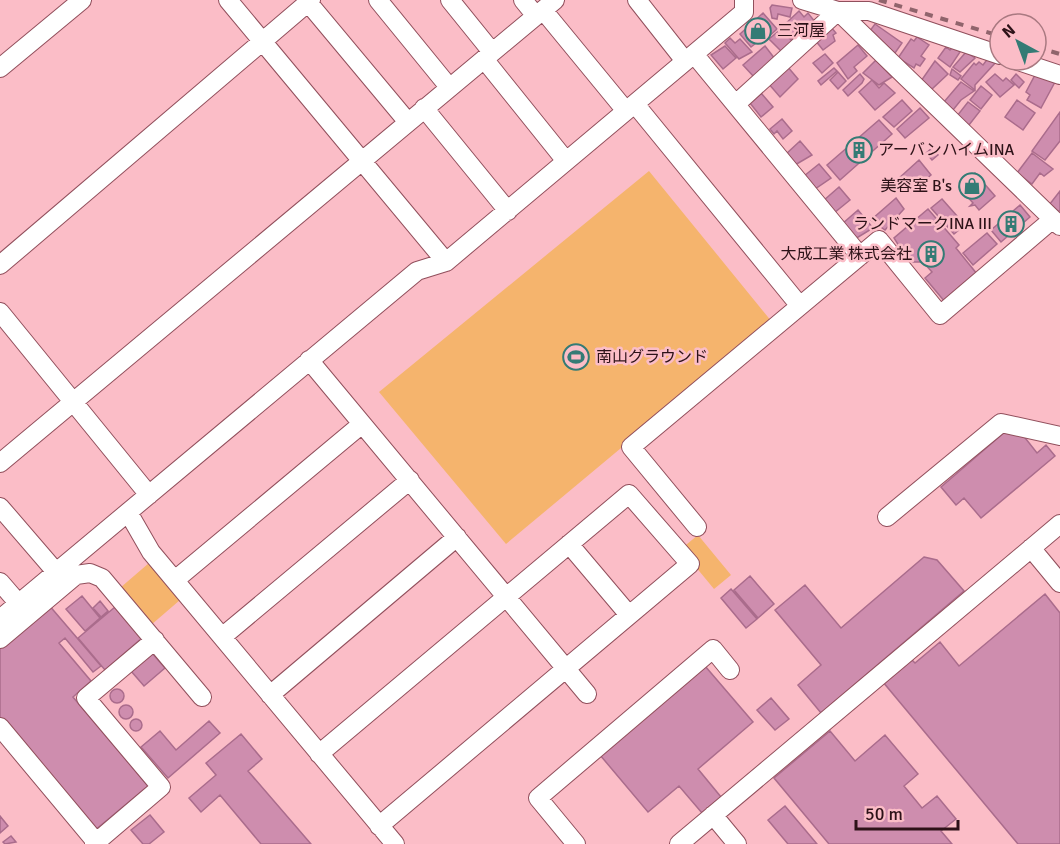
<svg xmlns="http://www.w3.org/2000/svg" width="1060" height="844" font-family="Signika,'Noto Sans JP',sans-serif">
<rect width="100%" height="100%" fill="#fbbdc7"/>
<path fill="#f5b46d" d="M 649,171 L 772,322 L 506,544 L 379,392 Z
M 698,535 L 731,575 L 714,589 L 681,549 Z
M 149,563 L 180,600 L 151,625 L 120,588 Z"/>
<path fill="#ce8dae" stroke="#aa6c8c" stroke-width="1.5" d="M 772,5 L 792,8 L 790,17 L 778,14 L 777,19 L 772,18 L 770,8 Z
M 799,11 L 804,17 L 808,13 L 816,23 L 793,40 L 782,27 Z
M 763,13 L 777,29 L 765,40 L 761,35 L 756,37 L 753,40 L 756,43 L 751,47 L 740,34 Z
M 875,24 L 902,43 L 895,53 L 869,32 Z
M 830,26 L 836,33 L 833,35 L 835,41 L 823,50 L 815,40 Z
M 781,29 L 792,41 L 781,51 L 769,39 Z
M 917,37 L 929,45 L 921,56 L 925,59 L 920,66 L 916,64 L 914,68 L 898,58 L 911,39 L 914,41 Z
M 730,38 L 735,43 L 740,39 L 752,52 L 739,59 L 725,43 Z
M 858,45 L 867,56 L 854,67 L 857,71 L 848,79 L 837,63 Z
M 725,46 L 736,58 L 723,69 L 711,55 Z
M 765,46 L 775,59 L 754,77 L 743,65 Z
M 946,47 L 950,50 L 953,47 L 960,52 L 950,67 L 938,58 Z
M 966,52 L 975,58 L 960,72 L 953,67 Z
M 825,54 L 833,63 L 822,73 L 813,63 Z
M 989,57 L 996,62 L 975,85 L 975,90 L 961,79 L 974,63 L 976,65 L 979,62 L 983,65 Z
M 876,60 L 892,77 L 879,85 L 863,73 Z
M 935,61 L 948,74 L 932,89 L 921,81 Z
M 787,66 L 798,79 L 780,97 L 768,83 Z
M 834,68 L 837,71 L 821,85 L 818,81 Z
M 952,69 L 961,76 L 958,80 L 950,75 Z
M 838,72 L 846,81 L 838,89 L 830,80 Z
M 860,74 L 864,79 L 862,83 L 848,96 L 843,90 Z
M 995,74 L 1003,81 L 1006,78 L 1014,85 L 1000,97 L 986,82 Z
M 1016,74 L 1024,82 L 1019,88 L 1011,80 Z
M 1035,75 L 1055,82 L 1041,108 L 1027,100 L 1030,95 L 1026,92 Z
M 872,80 L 879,88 L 884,83 L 895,93 L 875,110 L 859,92 Z
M 961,82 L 974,91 L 961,100 L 953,110 L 943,103 Z
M 981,86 L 992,95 L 981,109 L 970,100 Z
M 761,93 L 773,107 L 761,117 L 750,103 Z
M 902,100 L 912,111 L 894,127 L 883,117 Z
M 1017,100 L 1035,113 L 1023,130 L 1005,117 Z
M 968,102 L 980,111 L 969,125 L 957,116 Z
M 920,108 L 929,118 L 905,138 L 897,129 Z
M 1060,112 L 1060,141 L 1045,160 L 1032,151 Z
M 782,119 L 792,131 L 783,139 L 777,131 L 774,134 L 770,129 Z
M 879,120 L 892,134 L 840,180 L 827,165 Z
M 800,141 L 812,155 L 795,165 L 786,154 Z
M 932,148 L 938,155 L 932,160 L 926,153 Z
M 1032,153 L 1053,169 L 1044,176 L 1040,173 L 1032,184 L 1017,173 Z
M 919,160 L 931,175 L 910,193 L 898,179 Z
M 819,164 L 831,178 L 815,189 L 804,176 Z
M 975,173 L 995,196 L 979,210 L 975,205 L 970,206 L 973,203 L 959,187 Z
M 839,187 L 850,200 L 834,213 L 823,201 Z
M 1060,191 L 1060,210 L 1058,212 L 1049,205 Z
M 896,198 L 904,209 L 885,230 L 871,220 Z
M 942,199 L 965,225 L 954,234 L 931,208 Z
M 1020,205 L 1030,217 L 1001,242 L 991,230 Z
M 928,209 L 959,245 L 956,248 L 977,274 L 945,302 L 925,278 L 932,272 L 923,262 L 913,262 L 909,257 L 907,259 L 894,238 Z
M 858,210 L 873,228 L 855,239 L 842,224 Z
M 987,233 L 997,244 L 973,265 L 963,253 Z
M 1006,431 L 1022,434 L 1037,453 L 1046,445 L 1055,456 L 981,518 L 964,498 L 956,505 L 941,487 Z
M 924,557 L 937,560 L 964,591 L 821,713 L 798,685 L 821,665 L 775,610 L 805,585 L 841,628 Z
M 750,576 L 774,604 L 758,618 L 734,590 Z
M 731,589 L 757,619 L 746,628 L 721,598 Z
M 1045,594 L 1060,613 L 1060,844 L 1018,844 L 883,682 L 911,659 L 915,663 L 940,642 L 959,666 Z
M 82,596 L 100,618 L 85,631 L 66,609 Z
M 100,601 L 108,611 L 101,617 L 93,608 Z
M 48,604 L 101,666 L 93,672 L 65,638 L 59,643 L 91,681 L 73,697 L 148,786 L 94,831 L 0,718 L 0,645 Z
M 115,607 L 142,638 L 105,670 L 78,638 Z
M 152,653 L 165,668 L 144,686 L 131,671 Z
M 705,666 L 753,722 L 698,769 L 721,797 L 702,813 L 679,786 L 648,812 L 600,755 Z
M110 696a7 7 0 1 1 14 0a7 7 0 1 1-14 0Z
M 771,698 L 789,719 L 775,730 L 757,710 Z
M119 712a7 7 0 1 1 14 0a7 7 0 1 1-14 0Z
M130 725a6 6 0 1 1 12 0a6 6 0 1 1-12 0Z
M 209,721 L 220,733 L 168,778 L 141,747 L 160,731 L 176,750 Z
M 830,731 L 855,761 L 885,735 L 918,774 L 904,786 L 922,808 L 937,796 L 956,819 L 941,831 L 952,844 L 829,844 L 774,778 Z
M 241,734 L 262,759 L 248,771 L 311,844 L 261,844 L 220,795 L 201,812 L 189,798 L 216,775 L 206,763 Z
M 785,806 L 817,844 L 788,844 L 768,820 Z
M 150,815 L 164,832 L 149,844 L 143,844 L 131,830 Z
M 0,816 L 8,826 L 0,833 Z
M 11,836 L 16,842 L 5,844 L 3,842 Z"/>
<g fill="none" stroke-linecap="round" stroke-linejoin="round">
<g stroke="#914f5c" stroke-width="20">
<path id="minor" d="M 228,0 L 446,262
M 306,0 L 407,121
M 378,0 L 449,87
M 450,0 L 492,52
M 523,0 L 536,16
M 637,0 L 685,61
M 802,0 L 838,11 L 869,11 L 1000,55
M 543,10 L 626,111
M 838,11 L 1060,226
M 694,54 L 860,256
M 484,59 L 566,161
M 1015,60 L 1060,75
M 0,68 L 82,0
M 737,103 L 838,11
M 635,104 L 800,306
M 424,108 L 508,211
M 0,265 L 311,0
M 0,312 L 149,495
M 309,360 L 587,694
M 0,463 L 555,0
M 0,507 L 56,572
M 128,512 L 151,552 L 395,844
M 887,517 L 1001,423 L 1060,436
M 697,527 L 631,447 L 879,240 L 940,315 L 1053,219
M 569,544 L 629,615
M 1031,548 L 1060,583
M 175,580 L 362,424
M 0,582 L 19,604
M 0,619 L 417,271 L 446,262 L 744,12 L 744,0
M 222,637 L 410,480
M 0,639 L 76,575 L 90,573 L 102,578 L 202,697
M 270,695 L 457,537
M 0,727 L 96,842
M 319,754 L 629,494 L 690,564 L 379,826
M 713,815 L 737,844
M 94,844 L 161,787 L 86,698 L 155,640
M 576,844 L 538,798 L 713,649 L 730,670
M 679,844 L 1060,524"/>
</g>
<use href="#minor" stroke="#fff" stroke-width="18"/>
<path stroke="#90646c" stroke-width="4" stroke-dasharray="8 8" stroke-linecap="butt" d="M 879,0 L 1000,36
M 1036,47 L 1060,54"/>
</g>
<defs>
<g id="shop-ring" transform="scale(1.35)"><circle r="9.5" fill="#fbbdc7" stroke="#347b75" stroke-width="1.5"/><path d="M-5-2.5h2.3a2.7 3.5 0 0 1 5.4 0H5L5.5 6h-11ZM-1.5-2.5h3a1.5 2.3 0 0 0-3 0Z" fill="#347b75"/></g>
<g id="building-ring" transform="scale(1.35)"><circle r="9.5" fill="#fbbdc7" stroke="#347b75" stroke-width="1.5"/><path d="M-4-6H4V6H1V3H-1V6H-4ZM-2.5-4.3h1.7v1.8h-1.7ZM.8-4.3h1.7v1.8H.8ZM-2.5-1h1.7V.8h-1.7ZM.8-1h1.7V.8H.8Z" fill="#347b75"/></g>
<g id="stadium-ring" transform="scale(1.35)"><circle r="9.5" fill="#fbbdc7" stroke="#347b75" stroke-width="1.5"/><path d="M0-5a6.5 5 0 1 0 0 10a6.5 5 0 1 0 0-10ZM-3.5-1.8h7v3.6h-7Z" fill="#347b75"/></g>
</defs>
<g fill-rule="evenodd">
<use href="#shop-ring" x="758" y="31"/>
<use href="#building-ring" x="859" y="150"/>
<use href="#shop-ring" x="972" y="186"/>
<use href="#building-ring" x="1011" y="224"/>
<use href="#building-ring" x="931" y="254"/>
<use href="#stadium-ring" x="576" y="357"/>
</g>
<g text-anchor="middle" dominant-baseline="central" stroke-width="5" stroke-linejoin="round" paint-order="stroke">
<g font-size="16" fill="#2d1218" stroke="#fbbdc7" text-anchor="start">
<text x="777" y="31">三河屋</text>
<text x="878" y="150">アーバンハイムINA</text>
<text x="952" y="186" text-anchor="end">美容室 B's</text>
<text x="992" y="224" text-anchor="end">ランドマークINA III</text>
<text x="912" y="254" text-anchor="end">大成工業 株式会社</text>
<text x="596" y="357">南山グラウンド</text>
</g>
</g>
<g transform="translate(1018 42) rotate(319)"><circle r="28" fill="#fbbdc7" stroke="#a97981" stroke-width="1.5"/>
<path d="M0-4.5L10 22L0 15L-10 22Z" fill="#347b75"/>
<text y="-9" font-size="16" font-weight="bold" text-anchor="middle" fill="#2d1218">N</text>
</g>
<path d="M856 820v9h102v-9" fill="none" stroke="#2d1218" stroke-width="3"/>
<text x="865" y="820" font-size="18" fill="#2d1218" stroke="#fbbdc7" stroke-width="4.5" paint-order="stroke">50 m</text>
</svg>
